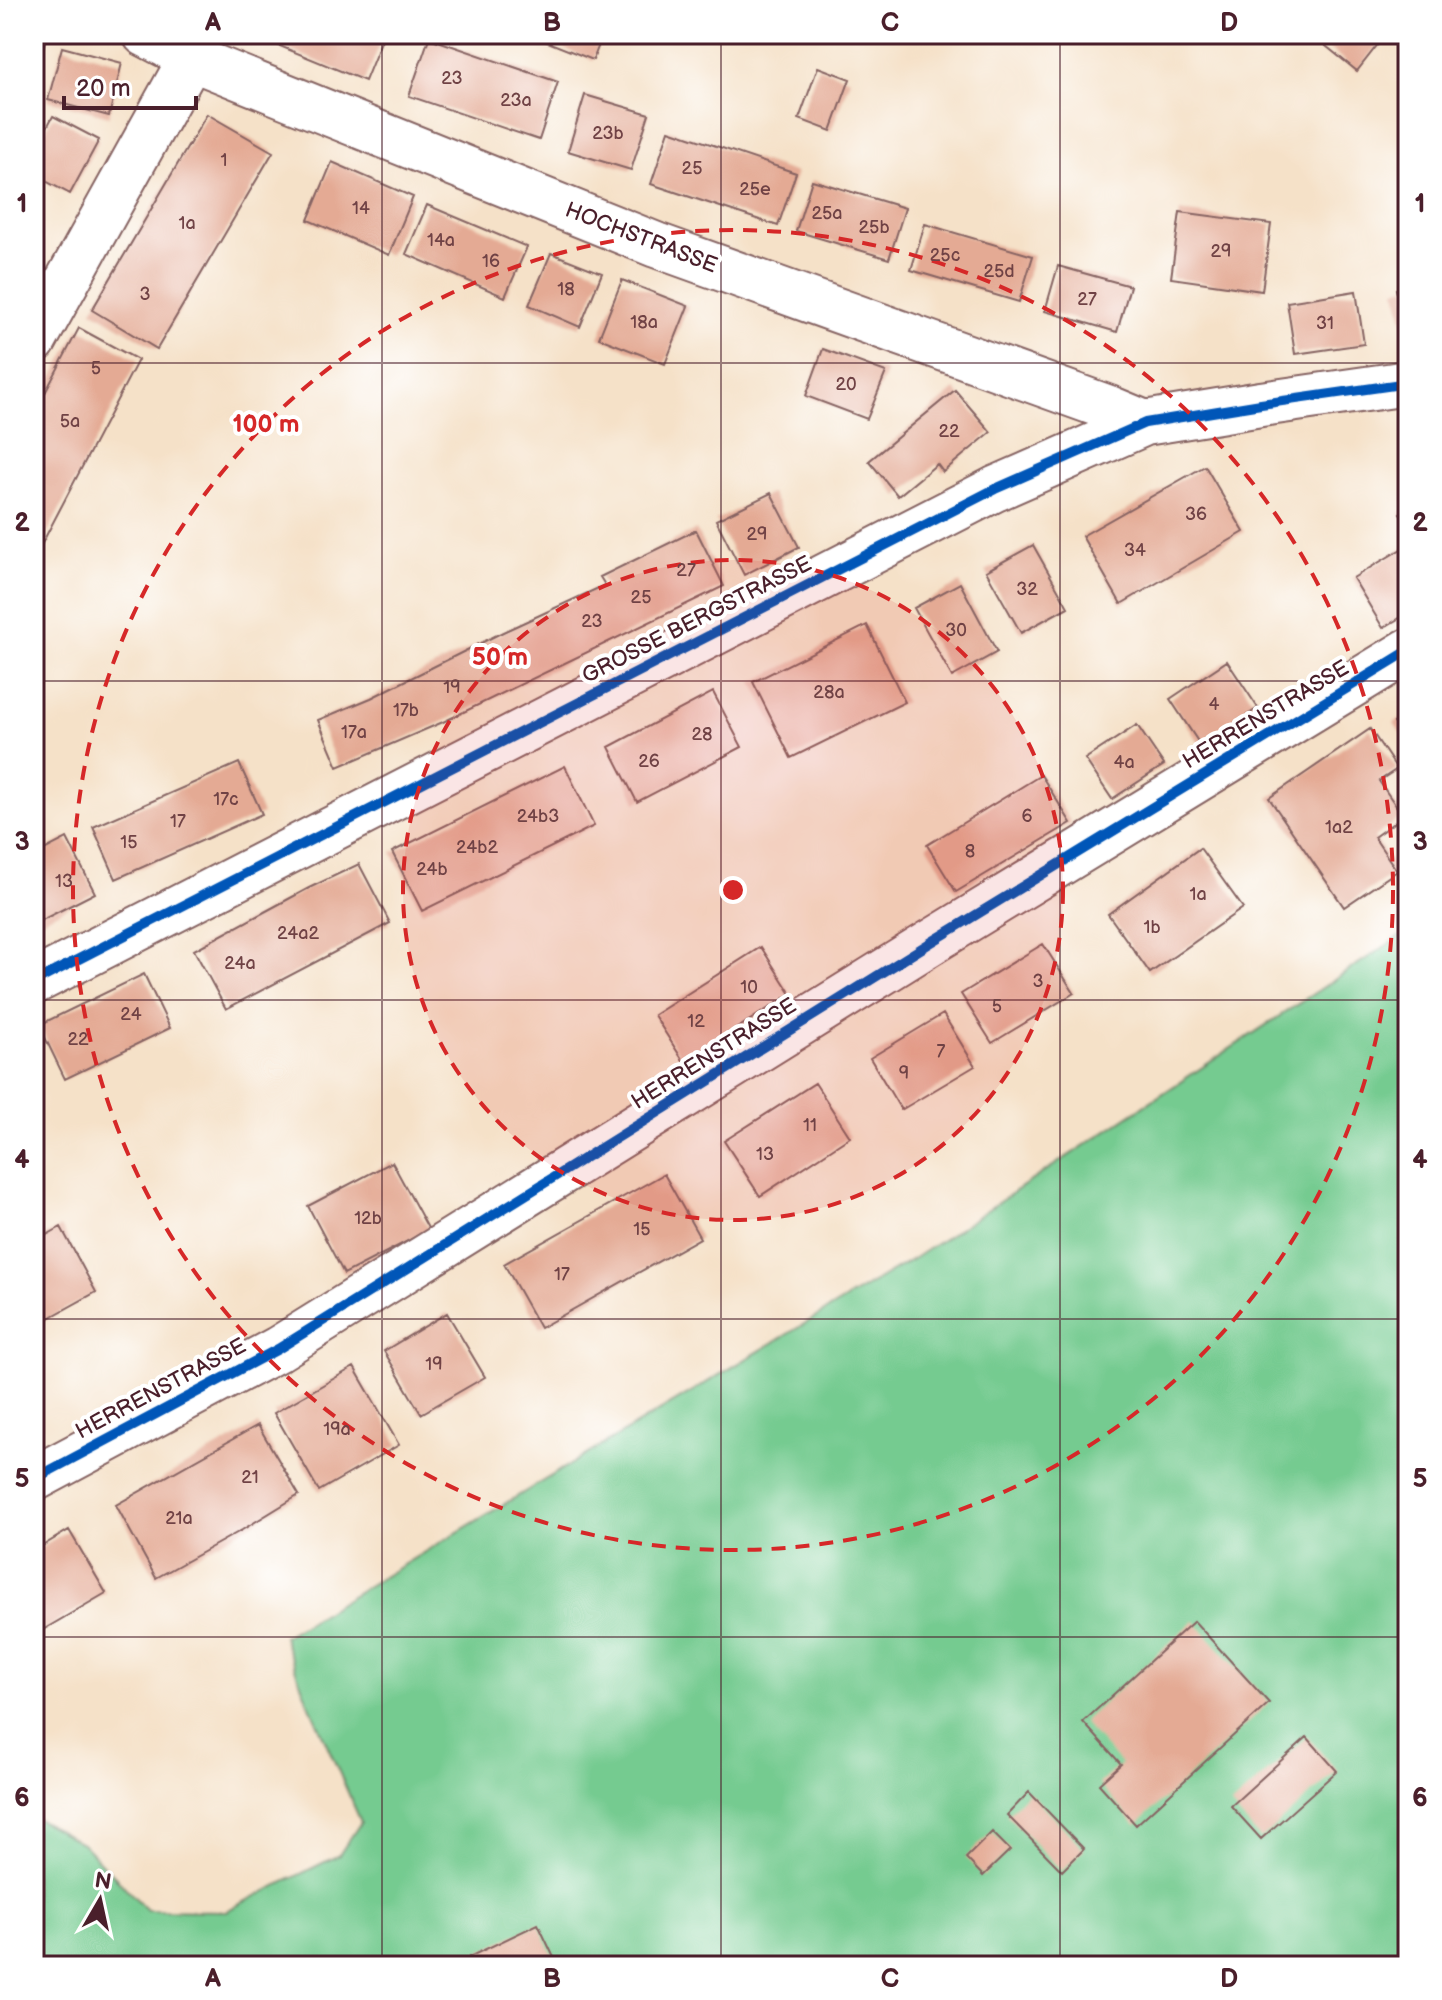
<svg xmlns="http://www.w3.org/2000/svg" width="1442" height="2000" font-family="'Balsamiq Sans',sans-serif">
<rect width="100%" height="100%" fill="#fff"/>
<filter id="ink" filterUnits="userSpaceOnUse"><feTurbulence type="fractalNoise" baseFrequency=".0125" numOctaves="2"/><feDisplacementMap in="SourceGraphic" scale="16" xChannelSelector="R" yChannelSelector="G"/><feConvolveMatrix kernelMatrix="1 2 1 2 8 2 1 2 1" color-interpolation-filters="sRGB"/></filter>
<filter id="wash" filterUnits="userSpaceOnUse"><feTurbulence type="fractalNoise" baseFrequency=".006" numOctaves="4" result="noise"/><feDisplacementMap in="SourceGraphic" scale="32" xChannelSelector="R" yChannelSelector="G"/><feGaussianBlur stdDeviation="1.8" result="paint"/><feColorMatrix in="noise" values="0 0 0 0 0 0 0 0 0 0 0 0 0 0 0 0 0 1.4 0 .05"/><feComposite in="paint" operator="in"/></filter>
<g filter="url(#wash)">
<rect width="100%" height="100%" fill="#f5e1c8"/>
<path fill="#75cb90" stroke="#60755e" stroke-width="2" d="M 1408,931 L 1408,1966 L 34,1966 L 34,1817 L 82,1843 L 147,1910 L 226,1911 L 339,1855 L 361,1822 L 307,1699 L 283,1637 L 916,1257 Z"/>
<g id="blocks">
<path fill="#e4aa94" d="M 273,34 L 384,34 L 365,81 L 270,42 Z
M 548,34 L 603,34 L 593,60 L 545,41 Z
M 1311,34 L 1386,34 L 1357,71 Z
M 34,38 L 45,41 L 35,77 L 34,77 Z
M 429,38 L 558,82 L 539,140 L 409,96 Z
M 62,47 L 122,63 L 109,116 L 48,100 Z
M 818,67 L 850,79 L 831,131 L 799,119 Z
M 585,95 L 649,114 L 631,170 L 568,151 Z
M 207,114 L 273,152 L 157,349 L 92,310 Z
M 53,116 L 99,140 L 70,194 L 34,175 L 34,151 Z
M 669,130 L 796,173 L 778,226 L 651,184 Z
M 332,162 L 413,197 L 389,255 L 308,220 Z
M 812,180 L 905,208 L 889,259 L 796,231 Z
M 427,205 L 527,247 L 505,297 L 406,254 Z
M 1180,212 L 1271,224 L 1262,291 L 1171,278 Z
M 925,224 L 1033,256 L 1019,302 L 911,270 Z
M 551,253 L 602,273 L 580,327 L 529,305 Z
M 1058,266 L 1130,286 L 1117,332 L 1045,311 Z
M 622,280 L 688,306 L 665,364 L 599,338 Z
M 1408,287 L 1408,338 L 1407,338 L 1396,289 Z
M 1356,291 L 1364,344 L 1295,354 L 1287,302 Z
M 79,328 L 138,360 L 36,555 L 34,554 L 34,414 Z
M 823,349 L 886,372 L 867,419 L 806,396 Z
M 955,390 L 991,432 L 943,472 L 937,464 L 898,496 L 869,461 Z
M 1205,466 L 1244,532 L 1121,604 L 1082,536 Z
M 771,493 L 799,547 L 744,575 L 716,520 Z
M 1408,508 L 1408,526 L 1400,513 Z
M 696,530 L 724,586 L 443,722 L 338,767 L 318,720 L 371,698 L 503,632 L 605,585 L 600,577 Z
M 1033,545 L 1068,607 L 1021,633 L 986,571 Z
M 1408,545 L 1408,613 L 1383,628 L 1353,578 Z
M 960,583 L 997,652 L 952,677 L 914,608 Z
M 867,625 L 905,702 L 791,758 L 753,682 Z
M 1227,661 L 1258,708 L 1201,746 L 1170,699 Z
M 713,692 L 742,747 L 637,802 L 609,747 Z
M 1408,713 L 1408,743 L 1394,723 Z
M 1137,725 L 1164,765 L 1112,799 L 1085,759 Z
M 1370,729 L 1397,769 L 1379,781 L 1403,816 L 1374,837 L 1397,871 L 1344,907 L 1269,798 Z
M 239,763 L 262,814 L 116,879 L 93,827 Z
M 565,766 L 594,826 L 422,911 L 392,852 Z
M 1041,775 L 1071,823 L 956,892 L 927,845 Z
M 67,838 L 95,893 L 34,924 L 34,855 Z
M 1200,848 L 1243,908 L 1150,973 L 1108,914 Z
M 359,864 L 390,923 L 226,1009 L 194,950 L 309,888 Z
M 1043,944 L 1074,993 L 992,1043 L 961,994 Z
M 761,947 L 791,994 L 684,1062 L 654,1015 Z
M 144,974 L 170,1028 L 65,1079 L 39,1025 Z
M 943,1014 L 975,1066 L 901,1110 L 870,1058 Z
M 815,1083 L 850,1137 L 760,1196 L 724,1141 Z
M 392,1162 L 429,1230 L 344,1274 L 308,1206 Z
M 664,1174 L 700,1238 L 540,1328 L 504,1264 Z
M 61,1227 L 96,1292 L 40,1323 L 34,1312 L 34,1242 Z
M 447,1313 L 485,1377 L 421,1414 L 384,1351 Z
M 354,1367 L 399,1445 L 319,1491 L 274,1413 Z
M 258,1425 L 299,1495 L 242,1530 L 156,1578 L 116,1505 Z
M 69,1530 L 106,1593 L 34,1635 L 34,1551 Z
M 1194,1621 L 1269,1703 L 1136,1825 L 1099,1784 L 1121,1764 L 1083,1722 Z
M 1307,1737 L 1337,1771 L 1261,1839 L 1231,1806 Z
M 1029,1792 L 1084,1849 L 1062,1871 L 1007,1815 Z
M 992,1832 L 1010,1850 L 983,1876 L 966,1858 Z
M 538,1924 L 558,1966 L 473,1966 L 469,1957 Z"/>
</g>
</g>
<g filter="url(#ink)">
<use href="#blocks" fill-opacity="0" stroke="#866362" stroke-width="2"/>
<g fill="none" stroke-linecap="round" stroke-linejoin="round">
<g stroke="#866362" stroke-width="48">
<path id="minor" d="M 145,34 L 191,58 L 656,245 L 1109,408 L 1145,423
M 34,341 L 191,58
M 34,982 L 995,489 L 1145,423 L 1261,404 L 1408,383
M 34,1479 L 278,1349 L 930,943 L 1408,651"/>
</g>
<use href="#minor" stroke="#fff" stroke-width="44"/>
<g stroke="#fff" stroke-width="15">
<path id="cycleway" d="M 34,982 L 995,489 L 1145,423 L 1261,404 L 1408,383
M 34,1479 L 278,1349 L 930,943 L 1408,651"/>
</g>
<use href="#cycleway" stroke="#0057b8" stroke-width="10"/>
</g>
</g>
<path fill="none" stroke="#4a1f2b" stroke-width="2" stroke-opacity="0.55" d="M 382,34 L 382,1966M 721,34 L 721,1966M 1060,34 L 1060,1966M 34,363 L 1408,363M 34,681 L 1408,681M 34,1000 L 1408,1000M 34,1319 L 1408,1319M 34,1637 L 1408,1637"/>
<circle cx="733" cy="890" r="330" fill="#d62828" fill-opacity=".12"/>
<g fill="none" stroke="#d62828" stroke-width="4" stroke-dasharray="14 10">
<circle cx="733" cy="890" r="330"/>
<circle cx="733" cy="890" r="660"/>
</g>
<g text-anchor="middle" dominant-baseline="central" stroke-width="8" stroke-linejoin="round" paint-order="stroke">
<g font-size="18" fill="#704245">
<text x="452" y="78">23</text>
<text x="516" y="100">23a</text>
<text x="608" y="133">23b</text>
<text x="224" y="160">1</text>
<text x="692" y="168">25</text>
<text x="755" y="189">25e</text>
<text x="361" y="208">14</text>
<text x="827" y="213">25a</text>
<text x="187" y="223">1a</text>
<text x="874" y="227">25b</text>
<text x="441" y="240">14a</text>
<text x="1221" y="251">29</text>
<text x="945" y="255">25c</text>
<text x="491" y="261">16</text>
<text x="999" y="271">25d</text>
<text x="566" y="289">18</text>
<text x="145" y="294">3</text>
<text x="1087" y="299">27</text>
<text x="644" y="322">18a</text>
<text x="1325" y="323">31</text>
<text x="96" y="368">5</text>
<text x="846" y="384">20</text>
<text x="70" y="421">5a</text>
<text x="949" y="431">22</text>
<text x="1196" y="514">36</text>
<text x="757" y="534">29</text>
<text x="1135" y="550">34</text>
<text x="686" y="570">27</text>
<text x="1027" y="589">32</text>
<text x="641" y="597">25</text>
<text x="592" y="621">23</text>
<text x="956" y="630">30</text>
<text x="452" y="687">19</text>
<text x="829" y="692">28a</text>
<text x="1214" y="704">4</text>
<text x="406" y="710">17b</text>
<text x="354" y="732">17a</text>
<text x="702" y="734">28</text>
<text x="649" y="761">26</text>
<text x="1124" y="762">4a</text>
<text x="226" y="799">17c</text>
<text x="538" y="816">24b3</text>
<text x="1027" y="816">6</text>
<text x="178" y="821">17</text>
<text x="1339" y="827">1a2</text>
<text x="129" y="842">15</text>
<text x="477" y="847">24b2</text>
<text x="970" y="851">8</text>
<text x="432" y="869">24b</text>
<text x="64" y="881">13</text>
<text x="1198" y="894">1a</text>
<text x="1152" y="927">1b</text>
<text x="298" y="933">24a2</text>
<text x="240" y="963">24a</text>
<text x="1038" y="981">3</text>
<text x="749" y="987">10</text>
<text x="997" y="1006">5</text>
<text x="131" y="1014">24</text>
<text x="696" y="1021">12</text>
<text x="78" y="1039">22</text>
<text x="941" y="1051">7</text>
<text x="904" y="1073">9</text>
<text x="810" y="1125">11</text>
<text x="765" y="1154">13</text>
<text x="368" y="1218">12b</text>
<text x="642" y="1229">15</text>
<text x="562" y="1274">17</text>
<text x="434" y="1364">19</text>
<text x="337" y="1429">19a</text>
<text x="250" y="1477">21</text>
<text x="179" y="1518">21a</text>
</g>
<g font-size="22" fill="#4a1f2b" stroke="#fff">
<text transform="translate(641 238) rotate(21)">HOCHSTRASSE</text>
<text transform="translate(697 620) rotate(-27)">GROSSE BERGSTRASSE</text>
<text transform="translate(1266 715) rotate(-31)">HERRENSTRASSE</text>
<text transform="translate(714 1054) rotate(-32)">HERRENSTRASSE</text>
<text transform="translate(161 1389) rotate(-28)">HERRENSTRASSE</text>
</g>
</g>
<circle cx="733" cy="890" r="12" fill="#d62828" stroke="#fff" stroke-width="4"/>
<g font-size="24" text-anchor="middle" font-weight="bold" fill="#d62828" stroke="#fff" stroke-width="8" stroke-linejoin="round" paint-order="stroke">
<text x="266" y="432">100 m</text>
<text x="500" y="665">50 m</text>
</g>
<rect width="1442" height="2000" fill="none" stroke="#fff" stroke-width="88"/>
<g transform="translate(100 1900) rotate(9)" stroke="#ffffff" stroke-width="6" paint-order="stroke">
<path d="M0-6L14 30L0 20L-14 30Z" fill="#4a1f2b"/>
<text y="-12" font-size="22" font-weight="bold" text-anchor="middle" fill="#4a1f2b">N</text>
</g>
<path d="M64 96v12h132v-12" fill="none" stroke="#4a1f2b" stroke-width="4"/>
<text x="76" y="96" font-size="24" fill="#4a1f2b" stroke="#ffffff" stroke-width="6" paint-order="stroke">20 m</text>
<rect x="44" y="44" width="1354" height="1912" fill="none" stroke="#4a1f2b" stroke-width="3"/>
<g font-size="26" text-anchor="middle" font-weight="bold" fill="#4a1f2b">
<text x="213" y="31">A</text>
<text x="552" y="31">B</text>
<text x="890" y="31">C</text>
<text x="1229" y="31">D</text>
<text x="22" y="212">1</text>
<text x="1420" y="212">1</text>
<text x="22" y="531">2</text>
<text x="1420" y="531">2</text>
<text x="22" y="850">3</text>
<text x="1420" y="850">3</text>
<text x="22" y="1168">4</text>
<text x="1420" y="1168">4</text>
<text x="22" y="1487">5</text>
<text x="1420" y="1487">5</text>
<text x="22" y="1806">6</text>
<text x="1420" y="1806">6</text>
<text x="213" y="1987">A</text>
<text x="552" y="1987">B</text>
<text x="890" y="1987">C</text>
<text x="1229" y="1987">D</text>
</g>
</svg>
